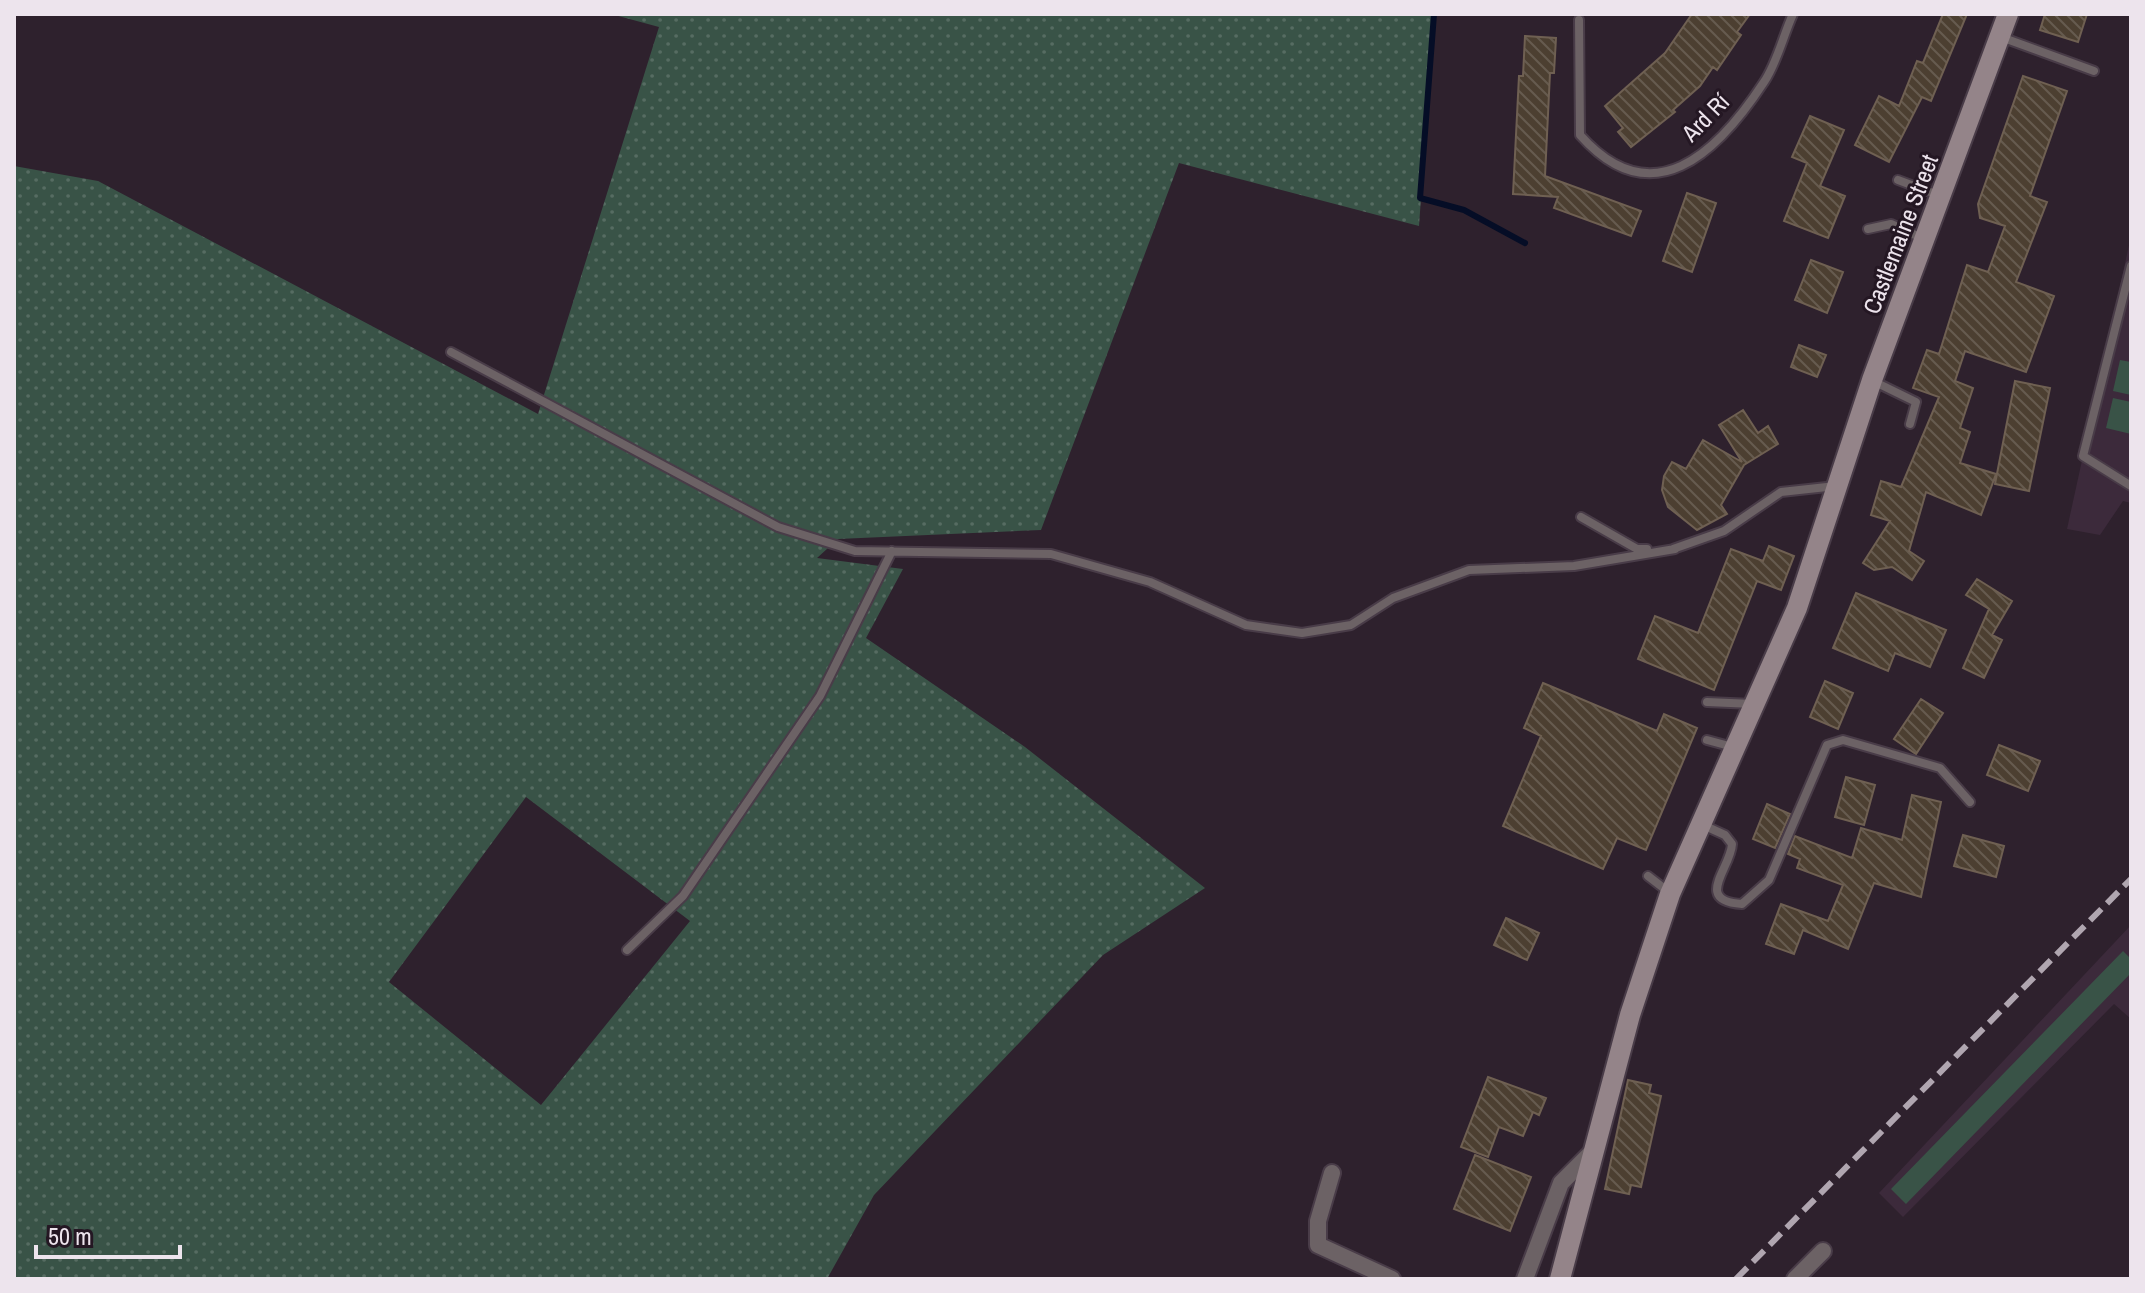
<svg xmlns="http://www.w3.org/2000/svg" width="2145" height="1293" font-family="'Archivo Narrow',sans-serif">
<defs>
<pattern id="grass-dots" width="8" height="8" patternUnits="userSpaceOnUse" patternTransform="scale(2)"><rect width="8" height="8" fill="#395347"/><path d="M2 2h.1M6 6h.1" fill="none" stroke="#566c62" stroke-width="1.8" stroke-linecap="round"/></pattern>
<pattern id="building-back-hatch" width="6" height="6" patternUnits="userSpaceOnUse" patternTransform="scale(2)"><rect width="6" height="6" fill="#4c3f31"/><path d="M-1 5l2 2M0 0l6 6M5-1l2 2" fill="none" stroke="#665b4f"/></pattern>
</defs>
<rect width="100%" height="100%" fill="#2e212d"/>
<path fill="#3c2a3b" d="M 2131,236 L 2131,503 L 2123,501 L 2100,535 L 2067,529 Z
M 2131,925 L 2131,1019 L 2114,1004 L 1903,1217 L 1879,1193 Z"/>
<path fill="url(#grass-dots)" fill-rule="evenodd" d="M 611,14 L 1434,14 L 1419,226 L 1179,163 L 1041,530 L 838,539 L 817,558 L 903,569 L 866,638 L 1025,747 L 1205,888 L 1103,955 L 874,1195 L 827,1279 L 14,1279 L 14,166 L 98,181 L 538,414 L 659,27 ZM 526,797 L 690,921 L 541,1105 L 389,982 Z"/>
<path fill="#395347" d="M 2120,360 L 2131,362 L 2131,395 L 2113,391 Z
M 2113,398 L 2131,402 L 2131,434 L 2106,428 Z
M 2123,951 L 2131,959 L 2131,973 L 1906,1204 L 1891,1189 Z"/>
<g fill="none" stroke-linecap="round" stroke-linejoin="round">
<path stroke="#050d26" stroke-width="6" d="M 1434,14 L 1420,198 L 1464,210 L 1525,243"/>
</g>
<path fill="url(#building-back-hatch)" stroke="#6f6052" stroke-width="2" d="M 1692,14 L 1750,14 L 1737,32 L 1741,35 L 1717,70 L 1713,67 L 1700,86 L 1673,110 L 1675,112 L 1631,147 L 1618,132 L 1623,128 L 1605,106 L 1665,53 Z
M 1943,14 L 1967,14 L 1931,101 L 1922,97 L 1889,162 L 1855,145 L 1879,96 L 1899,106 L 1917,61 L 1923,63 Z
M 2045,14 L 2087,14 L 2078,42 L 2040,30 Z
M 1525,36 L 1556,38 L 1554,73 L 1550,73 L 1545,176 L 1641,211 L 1631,236 L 1554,208 L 1558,197 L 1513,194 L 1519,76 L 1523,76 Z
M 2023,76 L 2067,91 L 2030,196 L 2047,202 L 2016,282 L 2054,296 L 2026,372 L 1965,351 L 1955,381 L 1973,388 L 1960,428 L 1970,432 L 1960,463 L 1996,474 L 1981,515 L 1926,492 L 1909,551 L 1924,561 L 1912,580 L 1892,567 L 1874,570 L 1863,563 L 1890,521 L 1871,515 L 1881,481 L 1901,487 L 1939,397 L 1913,388 L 1927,350 L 1939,354 L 1967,265 L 1988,272 L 2005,226 L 1980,218 L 1978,204 Z
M 1810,116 L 1844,130 L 1820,186 L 1845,196 L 1828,238 L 1784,221 L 1807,163 L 1792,157 Z
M 1687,193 L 1716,203 L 1692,272 L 1663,261 Z
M 1811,260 L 1843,272 L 1827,313 L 1795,300 Z
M 1799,345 L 1826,355 L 1817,377 L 1791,367 Z
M 2015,381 L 2050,388 L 2029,491 L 1995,484 Z
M 1743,410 L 1758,433 L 1768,426 L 1778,444 L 1744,465 L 1721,505 L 1727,514 L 1697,530 L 1668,507 L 1662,490 L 1664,476 L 1672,462 L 1686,469 L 1703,440 L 1742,462 L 1719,425 Z
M 1769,546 L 1794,556 L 1781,590 L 1757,581 L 1714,690 L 1638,659 L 1655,616 L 1698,633 L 1731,549 L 1763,561 Z
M 1977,579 L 2012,601 L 1992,635 L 2002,640 L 1984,678 L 1963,668 L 1989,609 L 1966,595 Z
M 1856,593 L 1946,630 L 1930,667 L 1895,653 L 1888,671 L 1833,648 Z
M 1825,681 L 1853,693 L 1838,729 L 1810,717 Z
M 1543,683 L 1657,731 L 1664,714 L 1697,728 L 1646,850 L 1617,838 L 1603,869 L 1503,826 L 1541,736 L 1524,728 Z
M 1921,699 L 1943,713 L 1916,754 L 1894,739 Z
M 1999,745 L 2040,761 L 2028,791 L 1987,775 Z
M 1846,777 L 1875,785 L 1864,825 L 1835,817 Z
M 1912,795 L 1941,802 L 1921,897 L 1874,883 L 1848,949 L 1803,930 L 1794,954 L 1766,944 L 1781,904 L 1828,921 L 1843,885 L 1797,868 L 1800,859 L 1788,854 L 1795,836 L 1852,858 L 1861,828 L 1902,840 Z
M 1767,804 L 1790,814 L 1775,848 L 1753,839 Z
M 1963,835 L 2004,846 L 1996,877 L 1954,866 Z
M 1506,918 L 1539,933 L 1527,960 L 1494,945 Z
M 1488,1077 L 1546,1098 L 1539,1115 L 1533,1112 L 1523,1136 L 1499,1127 L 1488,1157 L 1461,1147 Z
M 1628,1080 L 1651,1085 L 1649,1093 L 1661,1096 L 1641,1187 L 1631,1185 L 1629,1194 L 1605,1189 Z
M 1475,1155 L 1531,1177 L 1510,1231 L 1454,1209 Z"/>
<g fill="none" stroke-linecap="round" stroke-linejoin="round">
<g stroke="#493c48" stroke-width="12">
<path id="lane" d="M 1579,20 L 1580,135 C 1652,216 1717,154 1764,82 C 1777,63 1783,36 1793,14
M 2001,37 L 2094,71
M 1898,180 L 1938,195
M 1868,229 L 1891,224 L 1924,239
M 2131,266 L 2083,456 L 2131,486
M 451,352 L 778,527 L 855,551 L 1051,554 L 1150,582 L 1246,625 L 1302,633 L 1351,625 L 1393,598 L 1469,570 L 1574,566 L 1675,549
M 1873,381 L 1916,402 L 1910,424
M 1581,517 L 1637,549 L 1647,549
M 1673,549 L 1724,531 L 1781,492 L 1836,486
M 1707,702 L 1753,704
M 1707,740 L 1733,747
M 1703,825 L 1725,835 L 1732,844 C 1731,868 1693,901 1742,904 L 1769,880 L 1827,745 L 1843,740 L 1940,768 L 1970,802
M 1648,876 L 1670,893
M 627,950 L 683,896 L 820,696 L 892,551"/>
</g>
<g stroke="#493c48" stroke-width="20">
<path id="street" d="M 1332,1173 L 1318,1221 L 1318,1245 L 1392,1279
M 1525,1279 L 1561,1183 L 1593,1151
M 1795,1279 L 1823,1251"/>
</g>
<g stroke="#493c48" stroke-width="24">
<path id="secondary" d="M 1560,1279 L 1630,1015 L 1670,894 L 1797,608 L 1872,380 L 2008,14"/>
</g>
<use href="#lane" stroke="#6c6265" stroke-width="8"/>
<use href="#street" stroke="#6c6265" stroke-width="16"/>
<use href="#secondary" stroke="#948489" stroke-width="20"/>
<path stroke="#b0a6b0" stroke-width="6" stroke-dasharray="16 8" stroke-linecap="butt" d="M 1736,1279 L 2131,879"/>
</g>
<g text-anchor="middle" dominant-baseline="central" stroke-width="6" stroke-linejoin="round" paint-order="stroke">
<g font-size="24" fill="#ede4ed" stroke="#241723">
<text transform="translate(1705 117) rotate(-46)">Ard Rí</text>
<text transform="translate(1900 234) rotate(-69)">Castlemaine Street</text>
</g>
</g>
<rect width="2145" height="1293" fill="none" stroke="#ede4ed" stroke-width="32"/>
<path d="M36 1245v12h144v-12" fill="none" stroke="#ede4ed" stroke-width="4"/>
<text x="48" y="1245" font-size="24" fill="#ede4ed" stroke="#241723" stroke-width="6" paint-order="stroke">50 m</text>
</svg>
